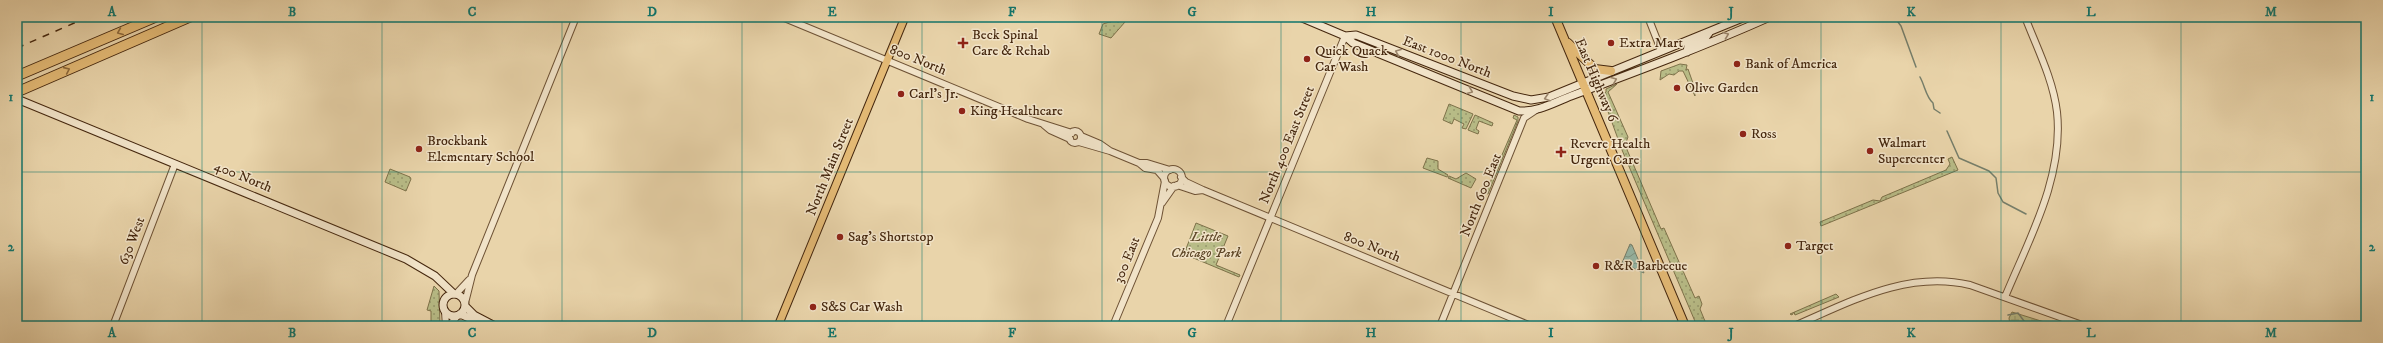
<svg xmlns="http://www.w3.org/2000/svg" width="2383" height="343" font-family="'IM FELL DW Pica',serif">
<defs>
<pattern id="grass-dots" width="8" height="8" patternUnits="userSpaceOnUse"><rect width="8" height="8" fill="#b8bc87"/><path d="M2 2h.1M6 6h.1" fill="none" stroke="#97996d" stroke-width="1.8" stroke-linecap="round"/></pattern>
<pattern id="wetland-marsh" width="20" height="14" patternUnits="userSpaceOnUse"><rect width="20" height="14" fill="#b8bc87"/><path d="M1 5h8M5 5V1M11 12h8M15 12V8" fill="none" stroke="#97996d"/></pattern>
<pattern id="garden-furrows" width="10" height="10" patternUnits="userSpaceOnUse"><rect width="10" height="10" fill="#b8bc87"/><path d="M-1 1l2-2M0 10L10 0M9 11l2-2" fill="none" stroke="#97996d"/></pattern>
<pattern id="water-waves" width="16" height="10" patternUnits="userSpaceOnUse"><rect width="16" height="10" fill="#97b8a8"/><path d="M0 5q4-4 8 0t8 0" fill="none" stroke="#7d9687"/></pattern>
</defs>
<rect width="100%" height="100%" fill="#e9d4aa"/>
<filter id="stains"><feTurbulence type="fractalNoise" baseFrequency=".005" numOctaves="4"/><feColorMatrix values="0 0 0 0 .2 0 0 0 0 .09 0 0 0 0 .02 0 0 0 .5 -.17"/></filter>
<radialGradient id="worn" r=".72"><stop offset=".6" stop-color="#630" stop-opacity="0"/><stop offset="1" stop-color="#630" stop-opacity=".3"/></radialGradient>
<path fill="url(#grass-dots)" stroke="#7e724a" d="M 1116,20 L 1125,22 L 1111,38 L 1099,34 L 1103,24 Z
M 1680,64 L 1687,65 L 1686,70 L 1688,69 L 1694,86 L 1695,96 L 1683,71 L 1679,71 L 1674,75 L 1669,74 L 1660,80 L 1661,71 Z
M 1617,84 L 1608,92 L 1628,137 L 1625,145 L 1661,229 L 1664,228 L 1695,298 L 1699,296 L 1702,304 L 1700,309 L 1707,326 L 1697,326 L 1622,150 L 1602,95 L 1606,92 L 1606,89 Z
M 1449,104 L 1473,114 L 1466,129 L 1462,128 L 1464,124 L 1454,119 L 1452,124 L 1443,120 Z
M 1475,115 L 1493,123 L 1492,126 L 1479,121 L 1476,129 L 1479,131 L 1478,134 L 1468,130 Z
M 1952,157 L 1958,170 L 1821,226 L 1820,222 L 1873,200 L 1880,201 L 1882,197 L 1946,170 L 1950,164 L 1948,159 Z
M 1427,158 L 1438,161 L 1438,169 L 1448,175 L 1447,177 L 1423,168 Z
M 390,169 L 410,177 L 411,179 L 406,191 L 385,182 Z
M 1466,173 L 1476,179 L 1471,188 L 1448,178 L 1449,176 L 1456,179 Z
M 1196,223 L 1228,236 L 1216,265 L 1240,275 L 1239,277 L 1184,254 Z
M 434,286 L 439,291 L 440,326 L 431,321 L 431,311 L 427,310 Z
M 1836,294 L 1839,297 L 1795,315 L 1794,312 L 1792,315 L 1790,314 Z"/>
<path fill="url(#wetland-marsh)" stroke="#7e724a" d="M 2012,312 L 2054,325 L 2054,326 L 2010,326 L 2009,318 Z"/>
<path fill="url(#garden-furrows)" stroke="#7e724a" d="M 1514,115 L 1518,117 L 1518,121 L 1488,194 L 1481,192 L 1485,184 L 1489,185 L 1517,120 L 1513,118 Z"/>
<path fill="url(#water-waves)" stroke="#767e6a" d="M 1630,244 L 1632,245 L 1644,273 L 1622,263 Z"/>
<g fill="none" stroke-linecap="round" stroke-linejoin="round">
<path stroke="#767e6a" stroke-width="1.5" d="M 1898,22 L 1901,26 L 1916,67
M 1920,77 C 1925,86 1926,97 1933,103 L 1934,109 L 1940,113
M 1947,131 L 1959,158 L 1989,171 L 1996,178 L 1998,193 L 2003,202 L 2026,214
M 2008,315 L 2018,313 L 2027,325 L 2032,326"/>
<g stroke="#6e5235" stroke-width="8">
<path id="tertiary" d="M 782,17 L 1028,119 L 1072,133
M 1648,17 L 1661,50
M 1044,125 L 1050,130 L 1070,139
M1069 137a6 6 0 1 1 12 0a6 6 0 1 1-12 0Z
M 1081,136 L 1100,144 L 1110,151
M 1079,142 L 1110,151 L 1139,163 L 1145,168 L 1157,170 L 1164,178
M 1139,163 L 1147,163 L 1170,170
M1164 178a9 9 0 1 1 18 0a9 9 0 1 1-18 0Z
M 1181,177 L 1186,182 L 1203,190 L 1531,326
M 1177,185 L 1195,191 L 1203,190
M 1162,203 L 1174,186
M 456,294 L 469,280
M 2005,297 C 2029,239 2064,177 2057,112 C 2053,79 2037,48 2025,17
M 465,303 L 472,275 L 576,17
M 445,312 L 446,326
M 113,326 L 175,164
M 449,326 L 458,315
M 1113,326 L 1158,218 L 1165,181
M 1226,326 L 1345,36
M 1440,326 L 1524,118 L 1536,110
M 1794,326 C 1850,302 1907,270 1970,285 L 2085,326"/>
</g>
<g stroke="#45270e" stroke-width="9">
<path id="secondary" d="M 1300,17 L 1345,36 L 1353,43 L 1519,111 C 1538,112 1553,103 1571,96 C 1638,71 1705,46 1770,17
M 1345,36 L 1356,35 L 1513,96 L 1531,100 L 1549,97 L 1745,17
M 1687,52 L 1688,46 L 1706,37 L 1709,33
M 17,99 L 406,259 L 435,276 L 454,294
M443 305a11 11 0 1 1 22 0a11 11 0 1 1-22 0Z
M 465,306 L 474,315 L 495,326
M 460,314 L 478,322"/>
</g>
<g stroke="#45270e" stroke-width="9">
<path id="primary" d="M 778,326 L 905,17"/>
</g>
<g stroke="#45270e" stroke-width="10">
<path id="trunk" d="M 1555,17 L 1685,326
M 1568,43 L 1595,69 L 1611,71"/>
</g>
<g stroke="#45270e" stroke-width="11">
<path id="motorway" d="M 17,76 L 156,17
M 17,92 L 190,17"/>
</g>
<use href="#tertiary" stroke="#f1e3c8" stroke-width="6"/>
<use href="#secondary" stroke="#f1e3c8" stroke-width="7"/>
<use href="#primary" stroke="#e4ba75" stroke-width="7"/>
<use href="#trunk" stroke="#e4ba75" stroke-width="8"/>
<use href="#motorway" stroke="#e4ba75" stroke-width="9"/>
<path stroke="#45270e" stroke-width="1.5" stroke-dasharray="7 7" stroke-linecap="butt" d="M 17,48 L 88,17"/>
</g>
<defs><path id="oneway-chevron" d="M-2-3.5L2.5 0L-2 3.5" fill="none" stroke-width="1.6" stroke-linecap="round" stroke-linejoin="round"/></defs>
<g stroke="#8d693c">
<use href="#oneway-chevron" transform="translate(120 32) rotate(157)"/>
<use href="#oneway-chevron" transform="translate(67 70) rotate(-24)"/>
</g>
<g stroke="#9b856b">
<use href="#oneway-chevron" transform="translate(1726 35) rotate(-21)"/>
<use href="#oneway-chevron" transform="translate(1398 52) rotate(-159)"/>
<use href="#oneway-chevron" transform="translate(1614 80) rotate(-22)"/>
<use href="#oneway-chevron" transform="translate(1470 91) rotate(22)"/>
<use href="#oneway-chevron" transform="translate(1547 98) rotate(163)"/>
</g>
<path fill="none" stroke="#0f766e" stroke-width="1" stroke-opacity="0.55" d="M 202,17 L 202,326M 382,17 L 382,326M 562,17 L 562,326M 742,17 L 742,326M 922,17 L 922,326M 1102,17 L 1102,326M 1281,17 L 1281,326M 1461,17 L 1461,326M 1641,17 L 1641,326M 1821,17 L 1821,326M 2001,17 L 2001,326M 2181,17 L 2181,326M 17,172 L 2366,172"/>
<g fill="#8f2418" stroke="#f1e3c8" stroke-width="1.5">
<path d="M961 37h4v4h4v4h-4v4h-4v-4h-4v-4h4z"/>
<circle cx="1611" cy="43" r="4"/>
<circle cx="1307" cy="59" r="4"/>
<circle cx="1737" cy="64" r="4"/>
<circle cx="1677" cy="88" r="4"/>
<circle cx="901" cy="94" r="4"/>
<circle cx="962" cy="111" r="4"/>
<circle cx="1743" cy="134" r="4"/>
<circle cx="419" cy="149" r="4"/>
<circle cx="1870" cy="151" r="4"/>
<path d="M1559 146h4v4h4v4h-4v4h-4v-4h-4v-4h4z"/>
<circle cx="840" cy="237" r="4"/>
<circle cx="1788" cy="246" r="4"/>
<circle cx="1596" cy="266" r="4"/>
<circle cx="813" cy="307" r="4"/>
</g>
<g text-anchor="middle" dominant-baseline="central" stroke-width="3" stroke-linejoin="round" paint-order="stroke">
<g font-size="14" fill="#45270e" stroke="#f1e3c8" text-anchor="start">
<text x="972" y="35">Beck Spinal<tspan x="972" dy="16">Care &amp; Rehab</tspan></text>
<text x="1619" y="43">Extra Mart</text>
<text x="1315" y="51">Quick Quack<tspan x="1315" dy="16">Car Wash</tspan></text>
<text x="1745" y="64">Bank of America</text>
<text x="1685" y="88">Olive Garden</text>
<text x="909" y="94">Carl's Jr.</text>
<text x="970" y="111">King Healthcare</text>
<text x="1751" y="134">Ross</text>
<text x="427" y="141">Brockbank<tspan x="427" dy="16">Elementary School</tspan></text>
<text x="1878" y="143">Walmart<tspan x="1878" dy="16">Supercenter</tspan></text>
<text x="1570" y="144">Revere Health<tspan x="1570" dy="16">Urgent Care</tspan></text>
<text x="848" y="237">Sag's Shortstop</text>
<text x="1796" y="246">Target</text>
<text x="1604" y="266">R&amp;R Barbecue</text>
<text x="821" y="307">S&amp;S Car Wash</text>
</g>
<g font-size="14" fill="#45270e" stroke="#f1e3c8">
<text transform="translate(1447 57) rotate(21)">East 1000 North</text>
<text transform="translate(918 60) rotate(22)">800 North</text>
<text transform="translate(1596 80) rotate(67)">East Highway 6</text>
<text transform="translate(1287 145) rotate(-68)">North 400 East Street</text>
<text transform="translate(830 167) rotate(-68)">North Main Street</text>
<text transform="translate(243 177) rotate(22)">400 North</text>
<text transform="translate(1481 195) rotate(-68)">North 600 East</text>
<text transform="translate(132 241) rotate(-69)">630 West</text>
<text transform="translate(1372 247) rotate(22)">800 North</text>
<text transform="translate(1127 260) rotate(-68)">300 East</text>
</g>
<g font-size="14" font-style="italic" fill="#5c4526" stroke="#f1e3c8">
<text x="1206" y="237">Little<tspan x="1206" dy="16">Chicago Park</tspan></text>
</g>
</g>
<rect width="2383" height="343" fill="none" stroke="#e9d4aa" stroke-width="44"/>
<rect x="22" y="22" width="2339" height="299" fill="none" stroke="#0f766e" stroke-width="1.5"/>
<g font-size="13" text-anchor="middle" font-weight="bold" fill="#0f766e">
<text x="112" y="16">A</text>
<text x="292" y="16">B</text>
<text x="472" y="16">C</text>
<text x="652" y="16">D</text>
<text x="832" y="16">E</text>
<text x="1012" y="16">F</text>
<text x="1192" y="16">G</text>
<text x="1371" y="16">H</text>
<text x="1551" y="16">I</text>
<text x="1731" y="16">J</text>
<text x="1911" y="16">K</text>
<text x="2091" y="16">L</text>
<text x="2271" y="16">M</text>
<text x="11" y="101">1</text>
<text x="2372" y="101">1</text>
<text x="11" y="251">2</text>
<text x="2372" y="251">2</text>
<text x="112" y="337">A</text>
<text x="292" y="337">B</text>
<text x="472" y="337">C</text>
<text x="652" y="337">D</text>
<text x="832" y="337">E</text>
<text x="1012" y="337">F</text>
<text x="1192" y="337">G</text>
<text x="1371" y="337">H</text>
<text x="1551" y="337">I</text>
<text x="1731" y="337">J</text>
<text x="1911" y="337">K</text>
<text x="2091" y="337">L</text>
<text x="2271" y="337">M</text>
</g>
<rect width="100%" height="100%" filter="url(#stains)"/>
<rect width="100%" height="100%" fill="url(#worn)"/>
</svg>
